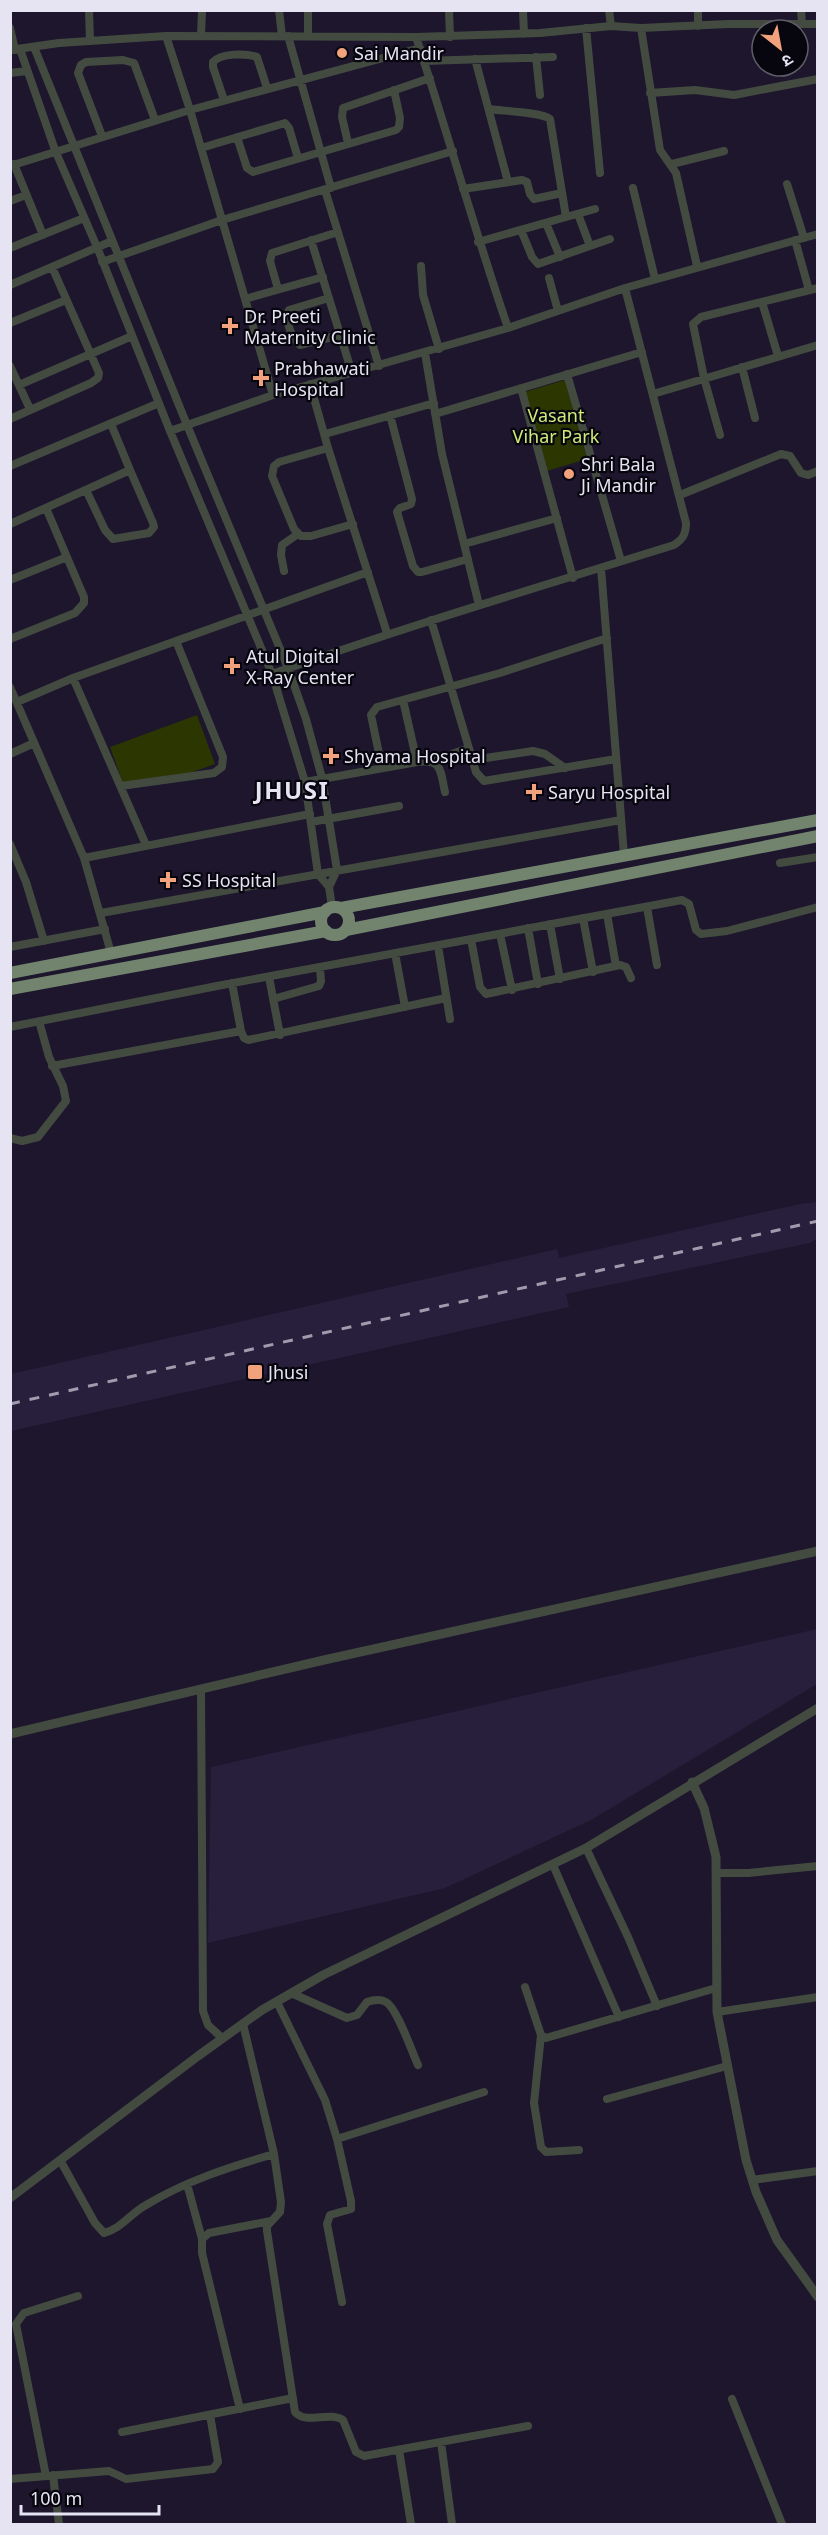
<svg xmlns="http://www.w3.org/2000/svg" width="828" height="2535" font-family="'Noto Sans','Noto Sans Devanagari',sans-serif">
<rect width="100%" height="100%" fill="#1d162d"/>
<path fill="#281f3c" d="M 817,1202 L 817,1239 L 810,1243 L 566,1294 L 569,1307 L 11,1431 L 11,1374 L 557,1249 L 559,1258 L 800,1204 Z
M 817,1629 L 817,1684 L 593,1819 L 445,1888 L 208,1943 L 211,1767 Z"/>
<path fill="#2c3600" d="M 565,380 L 587,459 L 547,471 L 525,392 Z
M 197,715 L 215,764 L 173,779 L 123,783 L 110,747 Z"/>
<g fill="none" stroke-linecap="round" stroke-linejoin="round">
<path stroke="#434b41" stroke-width="8" d="M 89,10 L 90,41
M 279,10 L 282,36
M 449,10 L 450,37
M 523,10 L 524,34
M 609,10 L 611,26
M 698,10 L 698,26
M 801,10 L 802,23
M 10,28 L 15,50
M 586,28 L 600,173
M 641,28 L 660,150 L 676,173 L 697,266
M 166,36 L 190,110 L 273,395
M 201,36 L 202,10
M 288,36 L 331,188
M 308,36 L 308,10
M 416,37 C 448,134 475,232 508,328
M 34,47 L 187,425 L 288,668 L 306,719 L 322,778 L 337,870 L 329,887 L 332,907
M 20,49 L 55,150 L 97,247 L 170,431 L 272,674 L 305,782 L 318,874 L 329,887
M 10,50 L 59,43 L 166,36 L 416,37 L 540,33 L 611,26 L 641,28 L 728,24 L 818,24
M 536,57 L 540,95
M 475,59 L 508,182
M 424,61 L 553,57
M 10,73 L 27,71
M 650,93 L 695,90 L 734,95 L 818,79
M 224,100 L 213,67 L 213,62 C 221,53 246,53 257,57 L 267,88
M 102,136 L 78,73 L 81,65 L 86,62 L 123,60 L 134,63 L 155,120
M 237,137 L 247,168 L 253,172 L 396,130 L 399,127 L 400,118 L 394,90
M 348,143 L 342,117 L 343,108 L 430,78
M 201,148 L 285,123 L 289,128 L 298,158
M 14,164 L 43,235
M 672,164 L 724,151
M 10,166 L 190,110 L 420,48
M 787,184 L 804,238
M 633,188 L 655,279
M 463,189 L 522,180 L 527,182 L 530,194 L 534,199 L 562,193
M 325,190 L 379,366
M 10,201 L 26,195
M 578,214 L 590,246
M 566,217 L 595,209
M 546,223 L 560,257
M 521,230 L 532,257 L 538,264 L 610,239
M 311,240 L 352,373
M 795,240 L 809,290
M 478,242 L 566,217 L 550,119 C 542,112 501,111 489,109
M 10,248 L 84,218
M 102,262 L 222,220 L 453,151
M 421,266 L 423,295 L 439,349
M 549,278 L 558,311
M 10,285 L 112,241
M 278,289 L 270,261 L 272,253 L 338,232
M 329,298 L 289,310 L 286,316 C 288,325 292,339 300,345 L 340,335
M 245,299 L 323,277
M 762,302 L 778,356
M 10,323 L 66,300
M 425,353 L 442,454 L 479,605
M 10,366 L 30,409
M 742,367 L 755,418
M 567,374 L 621,561
M 310,384 L 328,448 L 387,633
M 19,385 L 132,336
M 521,388 L 573,578
M 653,394 L 818,345
M 435,414 L 642,352
M 390,415 L 412,499 L 411,504 L 400,508 L 397,512 L 413,566 L 418,572 L 422,572 L 468,559
M 10,419 L 91,383 L 98,378 L 99,373 L 52,267
M 170,431 L 273,395 L 508,328 L 625,288 L 818,234
M 325,434 L 434,403
M 720,435 L 704,378 L 693,324 L 701,317 L 818,288
M 328,448 L 279,462 L 274,466 L 272,476 L 294,529 L 301,536 L 311,536 L 353,524
M 10,466 L 159,403
M 86,490 L 105,530 L 113,539 L 149,533 L 154,527 L 153,523 L 130,470
M 680,495 L 781,454 L 790,456 L 801,473 L 808,475 L 818,471
M 10,524 L 130,470 L 111,424
M 464,544 L 557,518
M 601,568 L 624,855
M 284,571 L 281,555 L 282,545 L 298,534
M 10,580 L 67,557
M 431,620 L 476,772 L 484,781 L 616,759
M 10,639 L 75,613 L 84,603 L 84,597 L 46,508
M 272,674 C 404,627 539,587 674,545 C 683,539 686,534 686,523 L 625,288
M 73,678 L 146,845
M 10,687 L 84,858 L 111,953
M 17,702 L 73,678 L 368,572
M 10,754 L 34,743
M 472,760 L 533,751 L 545,754 L 565,768
M 432,761 L 469,748
M 417,762 C 443,759 440,771 445,792
M 382,768 L 371,715 L 377,707 L 500,673 L 607,638
M 305,782 L 417,762 L 403,700
M 121,786 L 214,773 L 222,767 L 223,757 L 176,641
M 311,822 L 399,806
M 10,844 L 26,882 L 44,941
M 84,858 L 310,814
M 780,863 L 818,857
M 647,907 L 657,965
M 101,913 L 621,820
M 607,914 L 616,966
M 583,918 L 593,972
M 550,924 L 560,979
M 528,928 L 538,984
M 500,934 L 512,990
M 471,939 L 480,987 L 486,994 L 620,965 L 626,967 L 631,978
M 438,946 L 450,1019
M 10,947 L 105,929
M 395,953 L 405,1007
M 269,977 L 280,1035
M 232,983 L 241,1031 L 244,1038 L 248,1040 L 446,998
M 273,999 L 319,986 L 321,981 L 320,968
M 10,1027 L 217,986 L 682,900 L 689,904 L 696,930 L 701,934 L 727,931 L 818,907
M 52,1066 L 241,1031
M 10,1138 L 22,1141 L 38,1137 L 66,1101 L 63,1086 L 49,1057 L 39,1021
M 201,1689 L 203,2011 L 208,2025 L 222,2038
M 586,1848 L 628,1937 L 657,2006
M 553,1865 L 619,2017
M 717,1873 L 748,1873 L 818,1866
M 525,1987 L 541,2035 L 546,2038 L 716,1988
M 291,1993 L 347,2018 L 357,2015 L 367,2002 C 373,2000 380,1999 386,2002 C 397,2008 412,2052 418,2065
M 277,2002 L 325,2100 L 337,2139 L 351,2201 L 351,2209 L 330,2215 L 327,2224 L 342,2302
M 717,2012 L 818,1997
M 243,2024 L 274,2154 L 281,2202 L 280,2212 L 267,2226 L 267,2231 L 295,2412 C 306,2425 329,2411 343,2420 L 356,2452 L 364,2456 L 528,2426
M 541,2035 L 534,2103 L 541,2147 L 546,2152 L 579,2150
M 607,2099 L 727,2066
M 337,2139 L 484,2092
M 60,2160 L 95,2223 L 104,2233 C 121,2229 131,2213 146,2205 C 186,2181 229,2167 274,2154
M 752,2180 L 818,2171
M 187,2184 L 202,2239
M 732,2399 L 782,2524
M 240,2409 L 202,2253 L 202,2239 L 209,2233 L 271,2221
M 122,2432 L 293,2398
M 441,2442 L 452,2524
M 399,2450 L 411,2524
M 53,2475 L 59,2524
M 46,2476 L 16,2324 L 24,2313 L 78,2296
M 10,2479 L 109,2471 L 126,2479 L 213,2469 L 218,2462 L 210,2415"/>
<path stroke="#434b41" stroke-width="9" d="M 10,1734 L 324,1660 L 818,1551
M 692,1782 L 704,1808 L 716,1857 L 717,2012 L 746,2160 L 756,2192 L 777,2240 L 818,2297
M 10,2198 L 198,2056 L 262,2010 L 323,1975 L 586,1848 L 818,1708"/>
<path stroke="#72846e" stroke-width="12" d="M321 921a14 14 0 1 1 28 0a14 14 0 1 1-28 0Z
M 341,908 L 818,820
M 346,930 L 818,836
M 10,973 L 325,912
M 10,989 L 326,931"/>
<path stroke="#a09cae" stroke-width="3" stroke-dasharray="10 10" stroke-linecap="butt" d="M 10,1404 L 818,1221"/>
</g>
<g fill="#f1a17c" stroke="#07050d" stroke-width="2">
<circle cx="342" cy="53" r="6"/>
<path d="M227 317h6v6h6v6h-6v6h-6v-6h-6v-6h6z"/>
<path d="M258 369h6v6h6v6h-6v6h-6v-6h-6v-6h6z"/>
<circle cx="569" cy="474" r="6"/>
<path d="M229 657h6v6h6v6h-6v6h-6v-6h-6v-6h6z"/>
<path d="M328 747h6v6h6v6h-6v6h-6v-6h-6v-6h6z"/>
<path d="M531 783h6v6h6v6h-6v6h-6v-6h-6v-6h6z"/>
<path d="M165 871h6v6h6v6h-6v6h-6v-6h-6v-6h6z"/>
<rect x="247" y="1364" width="16" height="16" rx="3"/>
</g>
<g text-anchor="middle" dominant-baseline="central" stroke-width="4.5" stroke-linejoin="round" paint-order="stroke">
<g font-size="18" fill="#e6e3f3" stroke="#07050d" text-anchor="start">
<text x="354" y="53">Sai Mandir</text>
<text x="244" y="316">Dr. Preeti<tspan x="244" dy="21">Maternity Clinic</tspan></text>
<text x="274" y="368">Prabhawati<tspan x="274" dy="21">Hospital</tspan></text>
<text x="581" y="464">Shri Bala<tspan x="581" dy="21">Ji Mandir</tspan></text>
<text x="246" y="656">Atul Digital<tspan x="246" dy="21">X-Ray Center</tspan></text>
<text x="344" y="756">Shyama Hospital</text>
<text x="548" y="792">Saryu Hospital</text>
<text x="182" y="880">SS Hospital</text>
<text x="268" y="1372">Jhusi</text>
</g>
<g font-size="18" fill="#ceea79" stroke="#07050d">
<text x="556" y="415">Vasant<tspan x="556" dy="21">Vihar Park</tspan></text>
</g>
<g font-size="24" font-weight="bold" letter-spacing="1.5" fill="#e6e3f3" stroke="#07050d">
<text x="292" y="789">JHUSI</text>
</g>
</g>
<rect width="828" height="2535" fill="none" stroke="#e6e3f3" stroke-width="24"/>
<g transform="translate(780 48) rotate(149)"><circle r="28" fill="#07050d" stroke="#605e69" stroke-width="1.5"/>
<path d="M0-4.5L10 22L0 15L-10 22Z" fill="#f1a17c"/>
<text y="-9" font-size="16" font-weight="bold" text-anchor="middle" fill="#e6e3f3">उ</text>
</g>
<path d="M21 2505v9h138v-9" fill="none" stroke="#e6e3f3" stroke-width="3"/>
<text x="30" y="2505" font-size="18" fill="#e6e3f3" stroke="#07050d" stroke-width="4.5" paint-order="stroke">100 m</text>
</svg>
